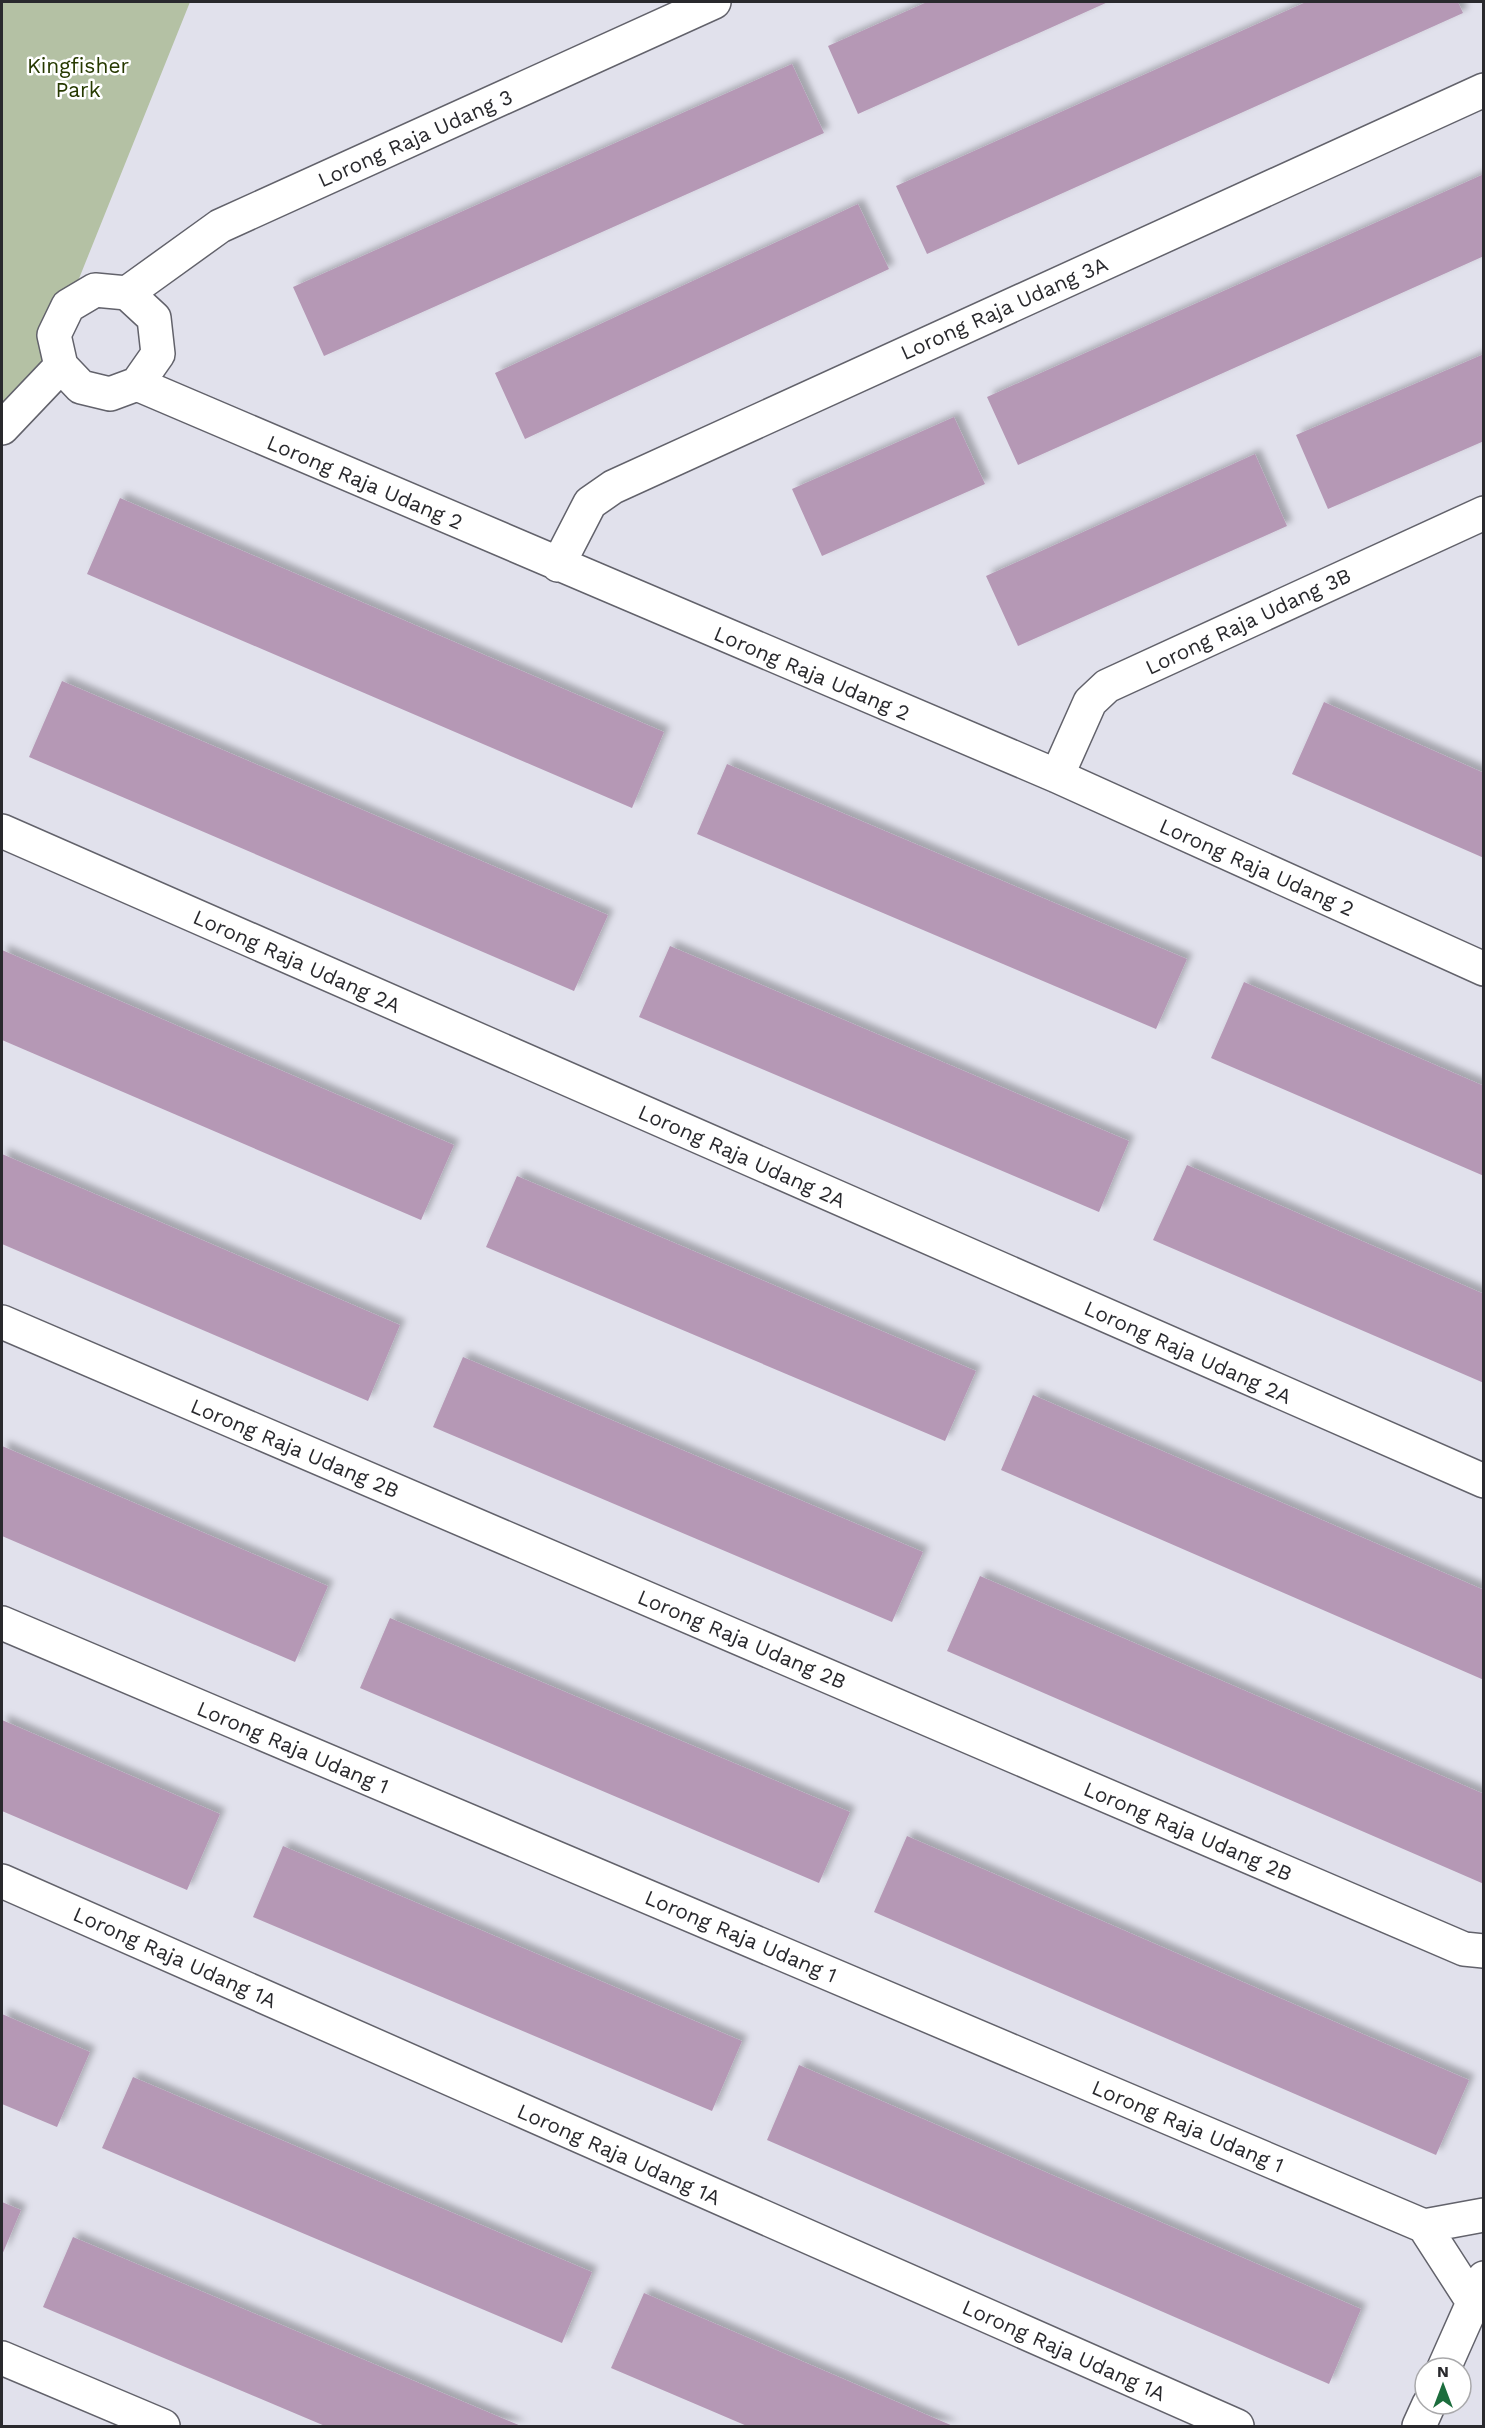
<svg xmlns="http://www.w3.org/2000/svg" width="1485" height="2428" font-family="'Work Sans',sans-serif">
<defs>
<filter id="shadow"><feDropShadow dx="5.5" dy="-5.5" stdDeviation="3" flood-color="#0004"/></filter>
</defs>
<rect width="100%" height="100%" fill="#e1e1ec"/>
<path fill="#b4c1a4" d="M 2,2 L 190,2 L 68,306 L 61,366 L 2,428 Z"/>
<path fill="#b598b5" filter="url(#shadow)" d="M 927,2 L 1108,2 L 858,114 L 828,46 Z
M 1306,2 L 1458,2 L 1463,13 L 927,254 L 896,186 Z
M 792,64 L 824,133 L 324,356 L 293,287 Z
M 1484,174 L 1484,256 L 1018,465 L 987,397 Z
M 858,204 L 889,269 L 525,439 L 495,373 Z
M 1484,354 L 1484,441 L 1328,509 L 1296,435 Z
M 954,417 L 985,484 L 822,556 L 792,489 Z
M 1255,454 L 1287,526 L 1018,646 L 986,576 Z
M 120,498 L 664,732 L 632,808 L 87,574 Z
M 62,681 L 608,915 L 574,991 L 29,757 Z
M 1324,702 L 1484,773 L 1484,858 L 1292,774 Z
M 727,764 L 1187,959 L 1156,1029 L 697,834 Z
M 670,946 L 1129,1141 L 1099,1212 L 639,1017 Z
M 2,950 L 454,1145 L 421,1220 L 2,1040 Z
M 1244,982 L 1484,1086 L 1484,1176 L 1211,1058 Z
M 2,1154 L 400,1325 L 368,1401 L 2,1244 Z
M 1187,1165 L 1484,1294 L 1484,1383 L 1153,1240 Z
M 517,1176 L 976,1371 L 945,1441 L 486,1247 Z
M 463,1357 L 923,1552 L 892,1622 L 433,1427 Z
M 1033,1395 L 1484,1590 L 1484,1680 L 1001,1470 Z
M 2,1446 L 328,1586 L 295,1662 L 2,1536 Z
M 980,1576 L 1484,1794 L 1484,1884 L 947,1651 Z
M 390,1618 L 850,1812 L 819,1883 L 360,1688 Z
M 2,1720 L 220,1814 L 187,1890 L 2,1811 Z
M 907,1836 L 1469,2080 L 1436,2155 L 874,1912 Z
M 283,1846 L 742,2041 L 712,2111 L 253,1917 Z
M 2,2014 L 90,2052 L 57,2127 L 2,2104 Z
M 799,2065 L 1361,2309 L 1329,2384 L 767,2140 Z
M 133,2077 L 592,2272 L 562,2343 L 102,2148 Z
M 2,2202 L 21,2210 L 2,2255 Z
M 73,2237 L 521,2426 L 325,2426 L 43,2307 Z
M 644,2293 L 953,2426 L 747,2426 L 611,2368 Z"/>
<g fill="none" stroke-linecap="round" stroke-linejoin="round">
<g stroke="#62626b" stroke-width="36">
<path id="minor" d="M 95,290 L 127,293 L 154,318 L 158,354 L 137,384 L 110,394 L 81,387 L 61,366 L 54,335 L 68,306 Z
M 127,293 L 220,226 L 714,2
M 137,384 L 1057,776 L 1484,969
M 2,428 L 61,366
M 558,565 L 590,503 L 613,487 L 1484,90
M 1057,776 L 1090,702 L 1107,686 L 1484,513
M 2,831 L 1484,1481
M 2,1322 L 1464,1949 L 1484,1951
M 2,1623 L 1424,2226 L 1484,2215
M 2,1881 L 1237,2426
M 1424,2226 L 1473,2302
M 2,2358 L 163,2426
M 1444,2368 L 1484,2278
M 1419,2426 L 1429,2404"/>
</g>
<use href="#minor" stroke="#fff" stroke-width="33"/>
</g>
<g text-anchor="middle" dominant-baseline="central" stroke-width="5" stroke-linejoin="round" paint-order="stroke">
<g font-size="21" fill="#263900" stroke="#fff">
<text x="78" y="65">Kingfisher<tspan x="78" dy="24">Park</tspan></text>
</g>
<g font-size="21" fill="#29292d" stroke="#fff">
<text transform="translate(415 138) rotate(-24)">Lorong Raja Udang 3</text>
<text transform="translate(1004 308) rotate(-24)">Lorong Raja Udang 3A</text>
<text transform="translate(365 482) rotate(23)">Lorong Raja Udang 2</text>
<text transform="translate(1248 621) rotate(-25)">Lorong Raja Udang 3B</text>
<text transform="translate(812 673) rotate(23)">Lorong Raja Udang 2</text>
<text transform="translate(1257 867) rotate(24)">Lorong Raja Udang 2</text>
<text transform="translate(297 961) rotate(24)">Lorong Raja Udang 2A</text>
<text transform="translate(742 1156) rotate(24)">Lorong Raja Udang 2A</text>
<text transform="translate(1188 1352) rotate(24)">Lorong Raja Udang 2A</text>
<text transform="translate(295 1448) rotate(23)">Lorong Raja Udang 2B</text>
<text transform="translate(742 1639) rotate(23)">Lorong Raja Udang 2B</text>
<text transform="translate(293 1747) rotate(23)">Lorong Raja Udang 1</text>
<text transform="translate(1188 1831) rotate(23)">Lorong Raja Udang 2B</text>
<text transform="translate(741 1936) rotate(23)">Lorong Raja Udang 1</text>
<text transform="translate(175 1957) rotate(24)">Lorong Raja Udang 1A</text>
<text transform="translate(1188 2126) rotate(23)">Lorong Raja Udang 1</text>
<text transform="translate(619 2154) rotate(24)">Lorong Raja Udang 1A</text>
<text transform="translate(1064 2350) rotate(24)">Lorong Raja Udang 1A</text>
</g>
</g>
<rect width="1485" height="2428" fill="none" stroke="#29292d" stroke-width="6"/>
<g transform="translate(1443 2386)"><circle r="28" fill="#ffffff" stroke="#a9a9ab" stroke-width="1.5"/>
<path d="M0-4.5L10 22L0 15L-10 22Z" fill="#1c6d3d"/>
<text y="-9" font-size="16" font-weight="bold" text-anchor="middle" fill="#29292d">N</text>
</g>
</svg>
